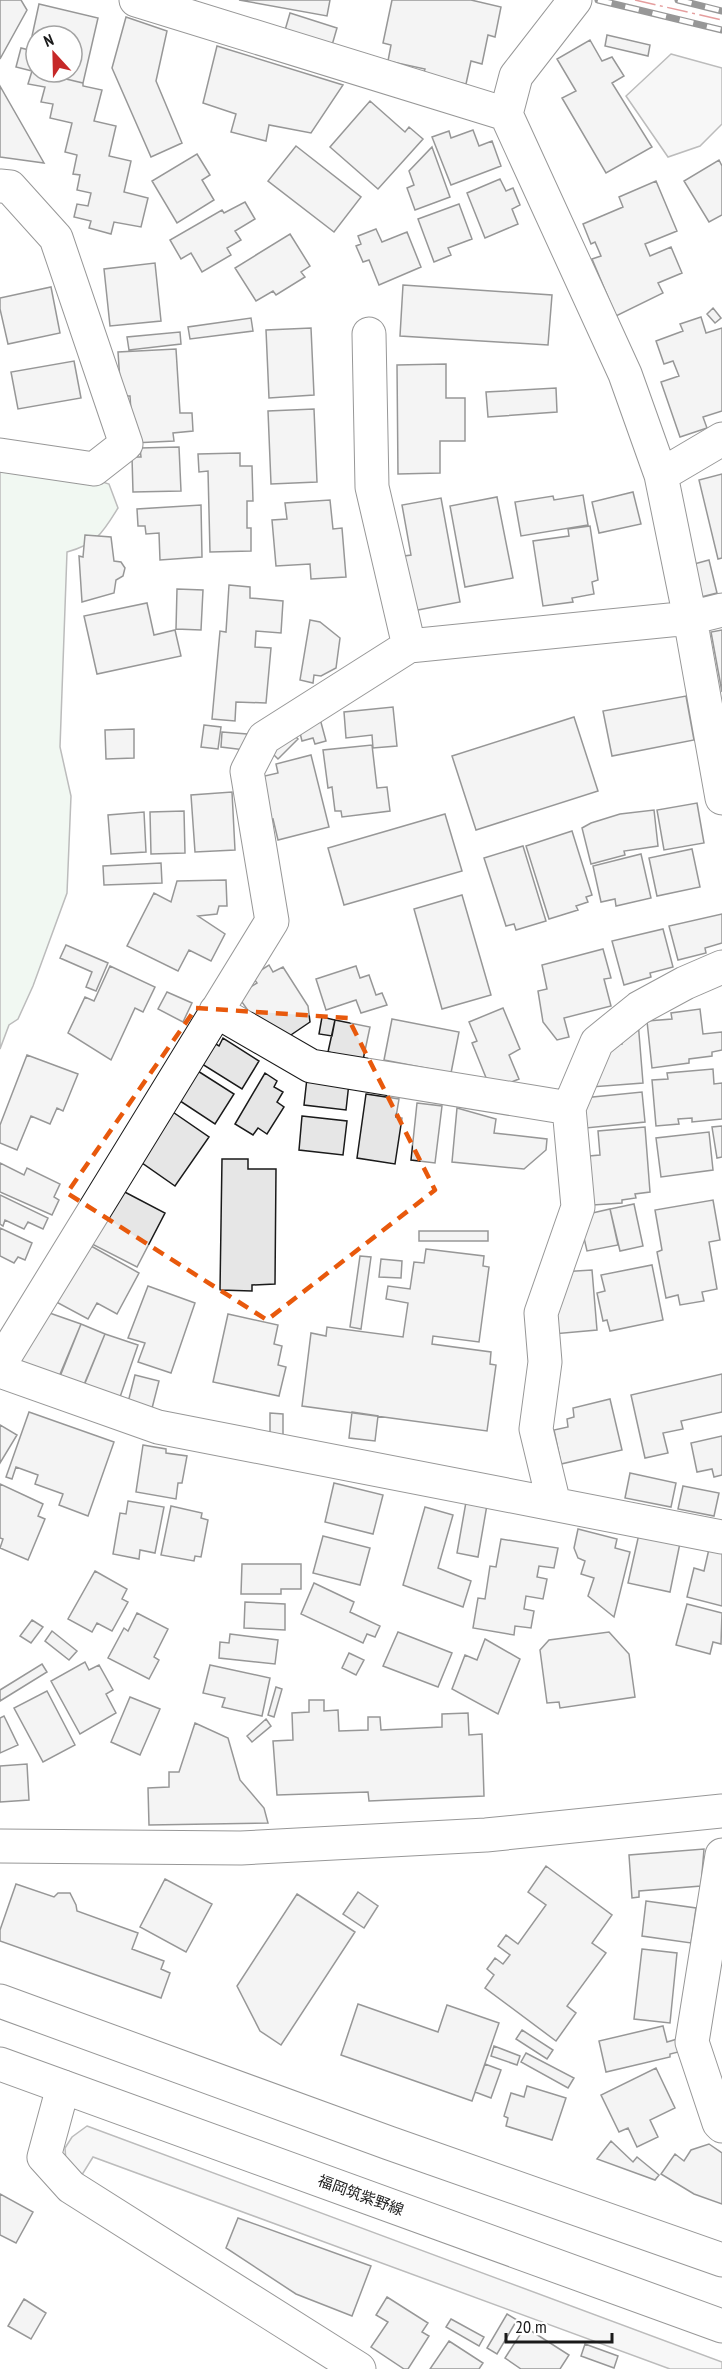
<svg xmlns="http://www.w3.org/2000/svg" width="722" height="2369" font-family="'PT Sans Narrow','Noto Sans JP',sans-serif">
<rect width="100%" height="100%" fill="#fff"/>
<path fill="#e0efe3" stroke="#6a6a6a" stroke-width="1.5" d="M 0,470 L 71,472 L 109,484 L 118,508 C 103,532 97,544 67,552 L 60,747 L 71,796 L 67,893 L 33,986 L 18,1019 L 9,1025 L 0,1049 Z"/>
<path fill="#ededed" stroke="#6a6a6a" stroke-width="1.5" d="M 671,54 L 722,68 L 722,124 L 700,146 L 668,157 L 626,96 Z
M 87,2126 L 722,2362 L 722,2369 L 670,2369 L 93,2157 L 80,2178 L 66,2162 L 65,2148 L 72,2137 Z"/>
<path fill="#e6e6e6" stroke="#1a1a1a" stroke-width="1.5" d="M 0,0 L 21,0 L 27,10 L 0,59 Z
M 239,0 L 330,0 L 327,16 Z
M 392,0 L 471,0 L 501,7 L 495,37 L 488,35 L 482,64 L 471,61 L 466,84 L 423,75 L 425,69 L 388,61 L 391,45 L 383,43 Z
M 39,4 L 98,18 L 83,83 L 37,72 L 72,72 L 72,36 L 36,36 L 36,72 L 16,67 L 21,48 L 29,50 Z
M 290,13 L 337,28 L 330,52 L 283,37 Z
M 126,17 L 167,31 L 156,81 L 182,143 L 151,157 L 112,68 Z
M 607,35 L 650,45 L 648,56 L 605,46 Z
M 590,40 L 602,61 L 612,57 L 624,76 L 612,83 L 652,147 L 606,173 L 562,98 L 576,91 L 557,59 Z
M 217,46 L 343,85 L 311,133 L 269,125 L 266,141 L 231,132 L 236,114 L 203,103 Z
M 32,71 L 83,83 L 83,86 L 102,90 L 94,121 L 116,126 L 109,156 L 131,161 L 124,192 L 148,198 L 141,227 L 114,222 L 111,234 L 89,228 L 91,221 L 74,217 L 77,204 L 88,206 L 91,193 L 77,190 L 80,175 L 73,174 L 77,155 L 65,152 L 72,123 L 50,118 L 53,104 L 41,102 L 45,87 L 28,84 Z
M 0,86 L 44,163 L 0,157 Z
M 370,101 L 405,132 L 409,127 L 423,139 L 378,189 L 330,147 Z
M 473,130 L 479,146 L 492,141 L 501,166 L 451,185 L 432,137 L 449,131 L 451,138 Z
M 296,146 L 361,197 L 334,232 L 268,181 Z
M 432,147 L 450,197 L 415,210 L 407,188 L 414,185 L 409,171 Z
M 197,154 L 210,175 L 202,180 L 214,200 L 177,223 L 152,181 Z
M 719,160 L 722,166 L 722,215 L 709,222 L 684,181 Z
M 500,179 L 506,191 L 513,188 L 520,205 L 512,209 L 518,224 L 485,238 L 467,193 Z
M 656,181 L 677,231 L 645,244 L 650,256 L 671,247 L 682,273 L 658,283 L 663,293 L 616,316 L 592,259 L 601,256 L 595,242 L 591,244 L 583,224 L 623,207 L 619,197 Z
M 245,202 L 255,219 L 235,231 L 241,240 L 227,248 L 231,255 L 202,272 L 191,253 L 181,259 L 170,240 L 222,210 L 224,213 Z
M 459,204 L 472,239 L 448,248 L 451,255 L 434,262 L 418,219 Z
M 376,229 L 382,242 L 407,232 L 421,267 L 379,285 L 369,260 L 363,262 L 356,246 L 361,244 L 358,236 Z
M 290,234 L 310,266 L 301,272 L 305,277 L 276,295 L 273,291 L 256,301 L 235,268 Z
M 155,263 L 161,321 L 110,326 L 104,269 Z
M 403,285 L 552,295 L 548,345 L 400,336 Z
M 51,287 L 60,333 L 8,344 L 0,309 L 0,298 Z
M 713,308 L 721,318 L 715,323 L 707,314 Z
M 701,317 L 706,333 L 722,328 L 722,411 L 703,417 L 707,428 L 680,437 L 661,382 L 679,376 L 673,361 L 664,364 L 656,341 L 683,331 L 680,324 Z
M 251,318 L 253,331 L 190,339 L 188,327 Z
M 311,328 L 314,395 L 269,398 L 266,330 Z
M 180,332 L 181,344 L 129,350 L 127,337 Z
M 176,349 L 180,413 L 192,413 L 193,431 L 173,433 L 174,441 L 133,443 L 130,396 L 121,396 L 118,352 Z
M 74,361 L 81,398 L 18,409 L 11,372 Z
M 446,364 L 446,398 L 465,398 L 465,441 L 440,441 L 440,473 L 398,474 L 397,365 Z
M 556,388 L 557,412 L 488,417 L 486,392 Z
M 314,409 L 317,482 L 271,484 L 268,411 Z
M 179,447 L 181,491 L 133,492 L 132,457 L 141,457 L 140,448 Z
M 240,453 L 240,466 L 252,466 L 253,501 L 247,501 L 247,528 L 251,528 L 251,551 L 210,552 L 208,471 L 199,472 L 198,454 Z
M 722,474 L 722,558 L 718,559 L 699,480 Z
M 633,492 L 641,524 L 599,533 L 592,502 Z
M 583,495 L 588,525 L 521,536 L 515,502 L 553,496 L 554,500 Z
M 497,497 L 513,578 L 465,587 L 450,506 Z
M 441,498 L 460,602 L 407,612 L 397,557 L 411,555 L 402,505 Z
M 330,500 L 333,529 L 342,528 L 346,577 L 311,579 L 310,564 L 276,566 L 272,520 L 287,519 L 285,503 Z
M 201,505 L 202,557 L 160,560 L 159,533 L 146,534 L 145,526 L 138,526 L 137,509 Z
M 590,526 L 598,580 L 592,582 L 594,594 L 572,598 L 573,602 L 543,606 L 533,541 L 569,536 L 568,529 Z
M 85,535 L 111,537 L 114,561 L 121,562 L 125,568 L 123,576 L 116,580 L 114,593 L 82,602 L 79,556 L 83,557 Z
M 709,560 L 717,593 L 701,597 L 694,564 Z
M 229,585 L 250,587 L 250,598 L 283,601 L 281,633 L 256,631 L 255,647 L 271,648 L 266,703 L 236,702 L 235,721 L 212,719 L 220,631 L 226,632 Z
M 177,589 L 203,590 L 201,630 L 176,629 Z
M 147,603 L 154,635 L 175,630 L 181,656 L 97,674 L 84,616 Z
M 310,620 L 320,622 L 340,638 L 336,668 L 321,676 L 314,675 L 313,683 L 300,680 Z
M 722,630 L 722,692 L 711,632 Z
M 686,696 L 694,740 L 612,756 L 603,711 Z
M 393,707 L 397,746 L 373,748 L 372,735 L 346,738 L 344,712 Z
M 319,715 L 326,741 L 315,744 L 313,738 L 302,741 L 297,721 Z
M 574,717 L 598,791 L 476,830 L 452,756 Z
M 204,725 L 221,727 L 218,749 L 201,747 Z
M 134,729 L 134,758 L 106,759 L 105,730 Z
M 289,730 L 298,739 L 278,759 L 269,750 Z
M 222,732 L 247,734 L 245,750 L 221,747 Z
M 372,745 L 377,788 L 387,787 L 390,811 L 342,817 L 341,811 L 335,811 L 332,787 L 328,788 L 323,750 Z
M 311,755 L 329,827 L 278,840 L 273,819 L 266,821 L 256,778 L 278,773 L 276,764 Z
M 232,792 L 235,850 L 195,852 L 191,795 Z
M 697,803 L 704,843 L 664,850 L 657,810 Z
M 654,810 L 658,846 L 624,851 L 625,855 L 591,864 L 582,828 L 591,823 L 620,814 Z
M 184,811 L 185,853 L 151,854 L 150,812 Z
M 144,812 L 146,852 L 111,854 L 108,815 Z
M 445,814 L 462,871 L 344,905 L 328,848 Z
M 572,831 L 592,895 L 586,897 L 588,902 L 576,906 L 578,910 L 549,919 L 526,846 Z
M 523,846 L 546,921 L 516,930 L 514,924 L 506,926 L 484,858 Z
M 692,849 L 700,887 L 657,896 L 649,858 Z
M 641,854 L 651,898 L 616,906 L 615,899 L 601,902 L 593,866 Z
M 161,863 L 162,883 L 104,885 L 103,866 Z
M 226,880 L 227,906 L 219,906 L 217,914 L 198,916 L 225,934 L 211,961 L 189,950 L 178,971 L 127,946 L 154,893 L 171,902 L 177,881 Z
M 462,895 L 491,995 L 442,1009 L 414,909 Z
M 722,914 L 722,943 L 705,948 L 706,953 L 678,960 L 669,926 Z
M 663,929 L 673,967 L 650,973 L 651,977 L 624,985 L 612,941 Z
M 66,945 L 108,963 L 96,991 L 86,987 L 92,972 L 60,958 Z
M 603,949 L 611,978 L 604,979 L 611,1006 L 564,1018 L 569,1037 L 557,1040 L 543,1022 L 538,991 L 547,989 L 542,965 Z
M 269,965 L 273,972 L 283,967 L 308,1006 L 310,1022 L 282,1041 L 266,1036 L 237,995 L 257,983 L 252,976 Z
M 110,966 L 155,987 L 143,1012 L 135,1008 L 111,1060 L 68,1033 L 85,997 L 94,1001 Z
M 356,966 L 360,978 L 369,975 L 376,995 L 382,993 L 387,1005 L 361,1013 L 356,1000 L 326,1010 L 316,979 Z
M 167,992 L 192,1003 L 183,1022 L 158,1009 Z
M 503,1008 L 520,1049 L 509,1055 L 519,1079 L 491,1090 L 472,1043 L 477,1041 L 469,1022 Z
M 700,1009 L 703,1034 L 722,1032 L 722,1050 L 712,1052 L 712,1056 L 689,1059 L 689,1063 L 652,1068 L 647,1021 L 672,1019 L 671,1013 Z
M 322,1017 L 335,1020 L 332,1036 L 319,1034 Z
M 392,1019 L 459,1032 L 451,1073 L 384,1060 Z
M 335,1020 L 370,1027 L 363,1060 L 328,1052 Z
M 638,1021 L 643,1083 L 591,1087 L 601,1045 L 622,1044 L 621,1023 Z
M 206,1038 L 219,1046 L 223,1038 L 259,1061 L 242,1089 L 194,1059 Z
M 27,1055 L 78,1074 L 63,1111 L 57,1108 L 50,1124 L 31,1116 L 17,1150 L 0,1143 L 0,1125 Z
M 190,1066 L 234,1094 L 215,1124 L 171,1095 Z
M 713,1069 L 714,1084 L 722,1083 L 722,1119 L 692,1122 L 692,1118 L 678,1119 L 679,1124 L 656,1126 L 652,1080 L 668,1079 L 667,1073 Z
M 265,1073 L 277,1081 L 274,1087 L 283,1092 L 277,1102 L 284,1107 L 267,1134 L 258,1128 L 253,1135 L 235,1124 Z
M 307,1078 L 349,1083 L 346,1110 L 304,1105 Z
M 642,1092 L 645,1122 L 586,1128 L 583,1098 Z
M 366,1094 L 399,1099 L 396,1117 L 402,1118 L 395,1164 L 357,1158 Z
M 417,1103 L 442,1106 L 435,1163 L 411,1160 Z
M 167,1108 L 209,1137 L 175,1186 L 135,1158 Z
M 457,1108 L 496,1119 L 494,1133 L 547,1139 L 546,1150 L 524,1169 L 452,1162 Z
M 302,1116 L 347,1121 L 343,1155 L 299,1150 Z
M 722,1126 L 722,1157 L 717,1158 L 712,1127 Z
M 645,1127 L 650,1192 L 635,1194 L 636,1198 L 622,1200 L 622,1203 L 593,1205 L 589,1156 L 600,1155 L 598,1131 Z
M 709,1132 L 713,1170 L 661,1177 L 656,1138 Z
M 222,1159 L 248,1159 L 248,1169 L 276,1169 L 275,1284 L 252,1285 L 252,1291 L 220,1290 Z
M 0,1163 L 24,1175 L 27,1168 L 60,1184 L 54,1197 L 59,1200 L 52,1215 L 0,1192 Z
M 119,1189 L 165,1213 L 137,1267 L 90,1243 Z
M 0,1195 L 48,1218 L 43,1229 L 28,1222 L 24,1229 L 5,1220 L 3,1226 L 0,1224 Z
M 713,1200 L 720,1240 L 709,1242 L 717,1289 L 702,1292 L 704,1301 L 680,1305 L 678,1295 L 666,1298 L 657,1252 L 662,1250 L 655,1210 Z
M 634,1204 L 643,1246 L 620,1251 L 610,1209 Z
M 610,1209 L 618,1245 L 587,1251 L 579,1216 Z
M 0,1228 L 32,1243 L 25,1260 L 18,1257 L 14,1263 L 0,1256 Z
M 419,1231 L 488,1231 L 488,1241 L 419,1241 Z
M 84,1242 L 139,1273 L 117,1314 L 97,1303 L 88,1319 L 47,1297 Z
M 426,1249 L 484,1256 L 483,1266 L 489,1267 L 479,1342 L 433,1336 L 432,1344 L 491,1352 L 490,1364 L 496,1365 L 487,1431 L 302,1406 L 311,1333 L 326,1336 L 327,1327 L 403,1337 L 408,1303 L 386,1299 L 388,1286 L 410,1289 L 414,1262 L 424,1263 Z
M 360,1256 L 371,1257 L 361,1329 L 350,1327 Z
M 381,1259 L 402,1261 L 401,1278 L 379,1277 Z
M 652,1265 L 663,1320 L 610,1331 L 607,1320 L 603,1321 L 597,1293 L 605,1291 L 601,1275 Z
M 592,1270 L 597,1330 L 553,1334 L 560,1272 Z
M 148,1286 L 195,1303 L 171,1373 L 138,1362 L 145,1343 L 128,1338 Z
M 41,1310 L 81,1324 L 58,1379 L 16,1362 Z
M 228,1314 L 278,1325 L 274,1344 L 282,1346 L 278,1365 L 286,1367 L 279,1396 L 213,1382 Z
M 81,1324 L 105,1334 L 81,1393 L 57,1384 Z
M 105,1334 L 138,1345 L 119,1400 L 83,1387 Z
M 722,1374 L 722,1412 L 681,1421 L 683,1429 L 663,1433 L 668,1453 L 645,1458 L 631,1395 Z
M 135,1375 L 159,1381 L 150,1416 L 126,1410 Z
M 610,1399 L 622,1450 L 561,1464 L 554,1430 L 568,1427 L 567,1419 L 574,1417 L 573,1408 Z
M 29,1412 L 114,1442 L 88,1516 L 59,1505 L 63,1494 L 35,1484 L 38,1475 L 16,1467 L 12,1479 L 6,1477 Z
M 352,1412 L 378,1416 L 375,1441 L 349,1438 Z
M 270,1413 L 283,1414 L 283,1436 L 270,1435 Z
M 0,1425 L 17,1435 L 0,1463 Z
M 722,1436 L 722,1475 L 714,1477 L 712,1469 L 697,1472 L 691,1443 Z
M 143,1445 L 166,1449 L 166,1453 L 187,1456 L 182,1483 L 178,1483 L 176,1499 L 136,1492 Z
M 630,1473 L 676,1483 L 671,1507 L 625,1498 Z
M 334,1483 L 383,1495 L 373,1534 L 325,1522 Z
M 0,1484 L 43,1504 L 38,1516 L 45,1519 L 28,1560 L 0,1548 L 3,1539 L 0,1538 Z
M 683,1486 L 719,1493 L 714,1516 L 678,1509 Z
M 128,1501 L 164,1507 L 155,1553 L 140,1550 L 139,1559 L 113,1554 L 120,1513 L 126,1514 Z
M 466,1502 L 487,1505 L 478,1557 L 457,1553 Z
M 171,1506 L 202,1513 L 201,1518 L 208,1520 L 201,1557 L 195,1556 L 194,1561 L 161,1555 Z
M 425,1507 L 453,1515 L 438,1568 L 471,1581 L 463,1607 L 403,1585 Z
M 578,1529 L 617,1539 L 615,1548 L 630,1552 L 614,1617 L 588,1596 L 594,1578 L 581,1574 L 585,1561 L 578,1558 L 574,1548 Z
M 639,1534 L 680,1543 L 670,1592 L 628,1583 Z
M 323,1536 L 370,1548 L 360,1585 L 313,1573 Z
M 501,1539 L 558,1548 L 554,1568 L 539,1566 L 537,1577 L 547,1579 L 543,1599 L 526,1596 L 524,1609 L 534,1611 L 531,1628 L 515,1626 L 514,1635 L 473,1628 L 478,1598 L 485,1599 L 490,1566 L 496,1567 Z
M 709,1549 L 722,1553 L 722,1606 L 687,1597 L 694,1568 L 704,1571 Z
M 242,1564 L 301,1564 L 301,1589 L 281,1589 L 281,1594 L 241,1594 Z
M 95,1571 L 127,1589 L 122,1599 L 128,1602 L 112,1631 L 97,1623 L 92,1632 L 68,1619 Z
M 314,1583 L 354,1602 L 350,1612 L 380,1626 L 375,1637 L 367,1634 L 363,1643 L 301,1614 Z
M 245,1602 L 285,1604 L 285,1630 L 244,1628 Z
M 687,1604 L 722,1613 L 721,1644 L 713,1642 L 710,1654 L 676,1645 Z
M 137,1613 L 168,1629 L 154,1657 L 159,1660 L 149,1679 L 108,1658 L 124,1628 L 128,1631 Z
M 32,1620 L 43,1627 L 31,1643 L 20,1636 Z
M 52,1631 L 77,1651 L 69,1660 L 45,1641 Z
M 398,1632 L 452,1653 L 438,1687 L 383,1666 Z
M 609,1632 L 629,1654 L 635,1697 L 560,1708 L 559,1702 L 547,1703 L 540,1650 L 549,1640 Z
M 230,1634 L 278,1640 L 275,1664 L 219,1658 L 220,1642 L 229,1643 Z
M 485,1639 L 520,1659 L 498,1714 L 452,1689 L 465,1655 L 477,1660 Z
M 349,1653 L 364,1660 L 356,1675 L 342,1668 Z
M 85,1662 L 89,1670 L 99,1665 L 113,1690 L 106,1694 L 116,1713 L 80,1734 L 51,1681 Z
M 42,1664 L 47,1672 L 0,1701 L 0,1690 Z
M 210,1665 L 270,1678 L 262,1716 L 222,1707 L 225,1698 L 203,1693 Z
M 276,1687 L 282,1689 L 274,1717 L 268,1715 Z
M 47,1691 L 75,1745 L 43,1762 L 14,1708 Z
M 130,1697 L 160,1709 L 140,1755 L 111,1742 Z
M 309,1700 L 324,1700 L 324,1711 L 338,1710 L 339,1731 L 368,1730 L 368,1717 L 380,1717 L 381,1730 L 442,1727 L 442,1714 L 468,1713 L 469,1735 L 482,1734 L 484,1796 L 369,1801 L 368,1792 L 277,1795 L 273,1741 L 293,1740 L 292,1713 L 309,1712 Z
M 4,1716 L 18,1745 L 0,1753 L 0,1718 Z
M 266,1719 L 271,1726 L 252,1742 L 247,1736 Z
M 195,1723 L 228,1738 L 240,1780 L 264,1808 L 268,1823 L 149,1825 L 148,1788 L 169,1787 L 169,1772 L 179,1772 Z
M 27,1764 L 29,1800 L 0,1802 L 0,1766 Z
M 704,1849 L 701,1886 L 639,1891 L 639,1897 L 632,1898 L 629,1855 Z
M 546,1866 L 612,1915 L 592,1943 L 606,1953 L 567,2006 L 576,2013 L 556,2041 L 485,1988 L 494,1975 L 487,1969 L 495,1958 L 503,1964 L 510,1955 L 498,1946 L 506,1935 L 518,1944 L 546,1905 L 528,1892 Z
M 165,1879 L 212,1904 L 186,1952 L 140,1927 Z
M 16,1884 L 54,1897 L 58,1893 L 70,1893 L 76,1905 L 77,1911 L 138,1933 L 132,1949 L 164,1961 L 161,1969 L 170,1973 L 161,1998 L 0,1941 L 0,1930 Z
M 358,1892 L 378,1906 L 364,1928 L 343,1914 Z
M 297,1894 L 355,1932 L 281,2045 L 260,2031 L 237,1986 Z
M 646,1901 L 696,1908 L 691,1943 L 642,1936 Z
M 642,1949 L 677,1953 L 670,2023 L 634,2019 Z
M 358,2004 L 438,2032 L 447,2005 L 499,2023 L 472,2101 L 341,2055 Z
M 663,2026 L 667,2042 L 684,2037 L 686,2050 L 670,2054 L 670,2057 L 606,2072 L 599,2041 Z
M 522,2030 L 553,2050 L 547,2059 L 516,2039 Z
M 494,2046 L 520,2056 L 517,2065 L 491,2056 Z
M 526,2053 L 574,2078 L 568,2088 L 521,2062 Z
M 485,2064 L 501,2070 L 491,2098 L 475,2092 Z
M 656,2068 L 675,2108 L 650,2120 L 658,2137 L 637,2147 L 628,2128 L 619,2132 L 601,2095 Z
M 527,2086 L 566,2098 L 552,2140 L 506,2126 L 508,2118 L 504,2116 L 511,2093 L 524,2097 Z
M 611,2141 L 633,2162 L 637,2157 L 659,2175 L 655,2180 L 597,2159 Z
M 709,2144 L 722,2153 L 722,2204 L 694,2194 L 661,2174 L 675,2154 L 684,2161 L 691,2150 Z
M 0,2194 L 33,2212 L 16,2243 L 0,2235 Z
M 238,2218 L 371,2266 L 352,2316 L 296,2294 L 226,2248 Z
M 387,2297 L 428,2323 L 422,2332 L 429,2336 L 408,2369 L 404,2369 L 371,2347 L 388,2322 L 376,2315 Z
M 24,2299 L 46,2313 L 31,2339 L 8,2326 Z
M 507,2314 L 517,2320 L 497,2354 L 487,2348 Z
M 451,2319 L 484,2337 L 479,2346 L 446,2327 Z
M 525,2327 L 569,2355 L 560,2369 L 521,2369 L 505,2358 Z
M 449,2341 L 483,2363 L 479,2369 L 430,2369 Z
M 585,2344 L 618,2356 L 614,2368 L 581,2356 Z"/>
<g fill="none" stroke-linecap="round" stroke-linejoin="round">
<g stroke="#1a1a1a" stroke-width="35">
<path id="minor" d="M 136,0 L 506,114
M 575,0 L 516,76 L 506,114 L 625,374 L 661,475 L 690,618 L 722,798
M 0,186 L 10,187 L 56,238 L 126,444 L 94,469 L 0,455
M 369,334 L 372,487 L 409,646
M 661,475 L 722,439
M 216,1011 L 311,1066 L 569,1108
M 0,1364 L 272,921 L 247,771 L 264,738 L 409,646 L 690,618 L 722,610
M 0,1371 L 158,1427 L 722,1537
M 554,1504 L 536,1429 L 545,1362 L 541,1313 L 578,1207 L 569,1108 L 597,1042 L 639,1008 L 685,983 L 722,967
M 0,1846 L 241,1848 L 486,1835 L 722,1811
M 722,1855 L 692,2042 L 719,2123 L 722,2126
M 63,2087 L 44,2157 L 71,2187 L 359,2369"/>
</g>
<g stroke="#1a1a1a" stroke-width="35">
<path id="major" d="M 0,2001 L 389,2143 L 722,2260
M 0,2064 L 722,2326"/>
</g>
<use href="#minor" stroke="#fff" stroke-width="33"/>
<use href="#major" stroke="#fff" stroke-width="33"/>
<g stroke="#1a1a1a" stroke-width="7">
<path id="rail" d="M 598,0 L 722,30
M 678,0 L 722,11"/>
</g>
<use href="#rail" stroke="#fff" stroke-width="4.5" stroke-dasharray="14" stroke-linecap="butt"/>
<path stroke="#c62828" stroke-width="1.5" stroke-dasharray="21 4.5 3 4.5" stroke-linecap="butt" d="M 635,0 L 722,20"/>
</g>
<path d="M0 0H722V2369H0ZM 196,1008 L 348,1018 L 435,1190 L 267,1320 L 67,1193 Z" fill="#fff" fill-opacity=".55" fill-rule="evenodd"/>
<path fill="none" stroke="#e8590c" stroke-width="4.5" stroke-dasharray="12 8" stroke-linejoin="round" d="M 196,1008 L 348,1018 L 435,1190 L 267,1320 L 67,1193 Z"/>
<g text-anchor="middle" dominant-baseline="central" stroke-width="4.5" stroke-linejoin="round" paint-order="stroke">
<g font-size="15" fill="#1a1a1a" stroke="#fff">
<text transform="translate(361 2195) rotate(20)">福岡筑紫野線</text>
</g>
</g>
<g transform="translate(54 54) rotate(338)"><circle r="28" fill="#ffffff" stroke="#a3a3a3" stroke-width="1.5"/>
<path d="M0-4.5L10 22L0 15L-10 22Z" fill="#c62828"/>
<text y="-9" font-size="16" font-weight="bold" text-anchor="middle" fill="#1a1a1a">N</text>
</g>
<path d="M506 2333v9h106v-9" fill="none" stroke="#1a1a1a" stroke-width="3"/>
<text x="515" y="2333" font-size="18" fill="#1a1a1a" stroke="#ffffff" stroke-width="4.5" paint-order="stroke">20 m</text>
</svg>
